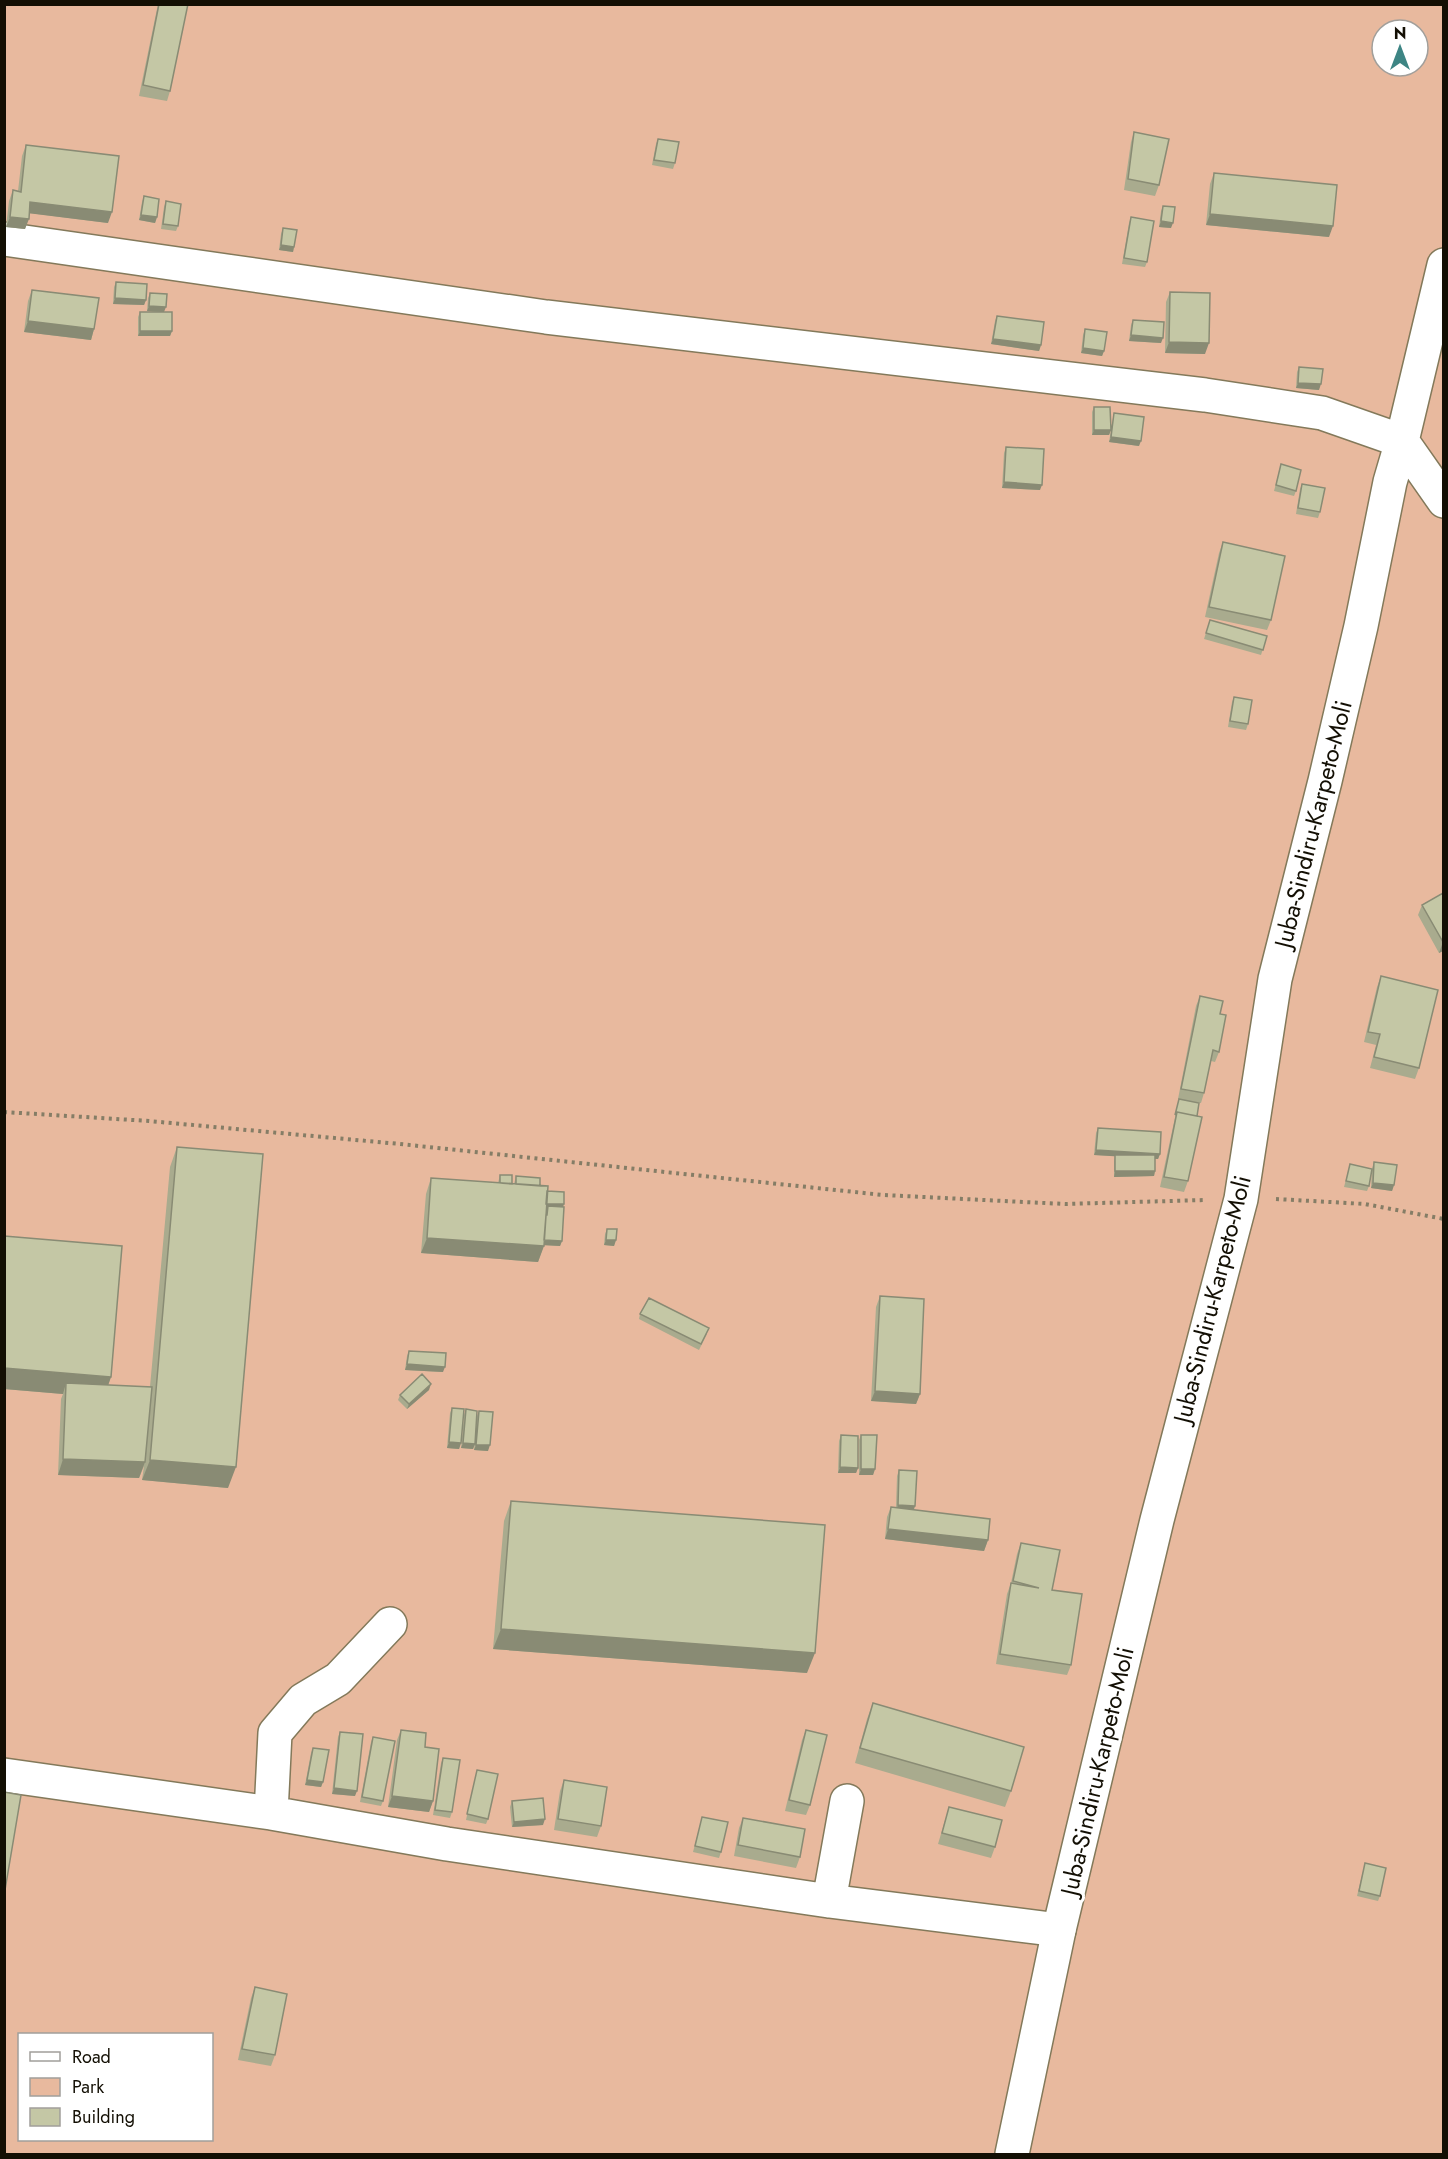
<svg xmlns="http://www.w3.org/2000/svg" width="1448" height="2159" font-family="Jost,sans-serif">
<rect width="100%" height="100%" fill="#f6ebc8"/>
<path fill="#e8b99e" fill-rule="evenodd" d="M 5,5 L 1443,5 L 1443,2154 L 5,2154 ZM 1382,30 L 1418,30 L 1418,66 L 1382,66 ZM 20,2034 L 212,2034 L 212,2140 L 20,2140 Z"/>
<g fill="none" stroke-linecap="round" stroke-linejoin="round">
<g stroke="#83795a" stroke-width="36">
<path id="minor" d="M 4,239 L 546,317 L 1205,395 L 1322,413 L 1402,441
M 4,1775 L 271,1813 L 447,1844 L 829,1901 L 1059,1930
M 271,1813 L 275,1733 L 303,1700 L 338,1679 L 390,1624
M 829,1901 L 847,1801"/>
</g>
<g stroke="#83795a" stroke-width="36">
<path id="major" d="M 1402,441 L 1444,501
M 1012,2154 L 1059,1930 L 1157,1520 L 1241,1199 L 1275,979 L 1325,781 L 1361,626 L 1390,482 L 1402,441 L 1444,265"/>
</g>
<path stroke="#857d66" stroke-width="4" stroke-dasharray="3 4.5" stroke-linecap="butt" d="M 4,1112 L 149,1121 L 400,1144 L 883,1195 L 1065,1204 L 1205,1200
M 1276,1199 L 1365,1204 L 1444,1219"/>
<use href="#minor" stroke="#fff" stroke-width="33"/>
<use href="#major" stroke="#fff" stroke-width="33"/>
</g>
<path fill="#a9ab8e" d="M 158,4 L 188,4 L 170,91 L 167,101 L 139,96 Z
M 1134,132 L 1159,185 L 1155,196 L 1124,190 L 1131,142 Z
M 658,139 L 675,163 L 673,169 L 652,165 L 656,144 Z
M 26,145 L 108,223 L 29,213 L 25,229 L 6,227 L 9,201 L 13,190 L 18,191 L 22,156 Z
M 1214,173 L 1329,237 L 1206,225 L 1210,184 Z
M 144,196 L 157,217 L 155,223 L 139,220 L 142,202 Z
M 166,201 L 178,226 L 176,231 L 161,229 L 164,207 Z
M 1163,206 L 1171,228 L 1159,227 L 1161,211 Z
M 1131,217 L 1147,262 L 1145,267 L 1122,264 L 1129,223 Z
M 283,228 L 294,247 L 293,252 L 279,250 L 281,234 Z
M 116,282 L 146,300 L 144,305 L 113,304 L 114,287 Z
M 32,290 L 94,329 L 91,340 L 24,332 L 28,301 Z
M 1170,292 L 1205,354 L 1165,353 L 1166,302 Z
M 150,293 L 164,312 L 172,331 L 170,336 L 138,336 L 138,317 L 140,312 L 154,312 L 147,311 L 148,298 Z
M 997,316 L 1041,345 L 1039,351 L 991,344 L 995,321 Z
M 1133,320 L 1161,343 L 1129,341 L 1131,325 Z
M 1085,329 L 1104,351 L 1102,356 L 1081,353 L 1083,335 Z
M 1299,367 L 1319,390 L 1296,388 L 1297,372 Z
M 1094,407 L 1111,429 L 1114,413 L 1139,446 L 1109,442 L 1111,430 L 1109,435 L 1092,435 L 1092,412 Z
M 1006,447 L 1040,490 L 1002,488 L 1004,453 Z
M 1281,464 L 1296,491 L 1294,496 L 1274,491 Z
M 1302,484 L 1320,512 L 1318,518 L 1296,514 L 1300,489 Z
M 1223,542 L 1271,620 L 1267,630 L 1205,617 L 1219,553 Z
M 1210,620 L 1267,636 L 1261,655 L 1204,639 Z
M 1234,697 L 1248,724 L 1246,730 L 1228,727 L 1232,702 Z
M 1443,893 L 1443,951 L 1439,953 L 1418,915 L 1422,905 Z
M 1381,976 L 1419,1068 L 1415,1079 L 1370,1068 L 1376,1045 L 1364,1042 L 1377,987 Z
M 1200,996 L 1220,1014 L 1219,1052 L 1215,1062 L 1211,1061 L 1204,1093 L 1201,1103 L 1192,1102 L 1197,1116 L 1188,1181 L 1184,1192 L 1160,1187 L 1179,1099 L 1178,1099 L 1196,1006 Z
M 1098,1128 L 1160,1154 L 1158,1159 L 1155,1159 L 1155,1171 L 1154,1176 L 1114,1177 L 1114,1161 L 1115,1156 L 1094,1155 L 1096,1133 Z
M 177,1147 L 228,1488 L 142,1480 L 144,1466 L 139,1478 L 58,1475 L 61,1399 L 63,1394 L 4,1389 L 111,1377 L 108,1385 L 150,1387 L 170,1167 Z
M 1374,1162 L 1394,1185 L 1392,1191 L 1371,1188 L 1372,1168 Z
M 1350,1164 L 1369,1186 L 1367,1191 L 1344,1187 Z
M 500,1175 L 512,1184 L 514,1184 L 516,1176 L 540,1186 L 564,1204 L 563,1207 L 562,1241 L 560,1246 L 544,1245 L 538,1262 L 421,1253 L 426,1194 L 431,1178 L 498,1183 Z
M 607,1229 L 616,1240 L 614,1246 L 604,1245 L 605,1234 Z
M 880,1296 L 920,1394 L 916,1404 L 871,1401 L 876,1307 Z
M 640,1314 L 707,1334 L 699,1350 L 639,1319 Z
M 409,1351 L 443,1372 L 405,1370 L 407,1356 Z
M 429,1390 L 407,1409 L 398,1400 L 400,1395 Z
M 452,1408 L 461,1443 L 459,1449 L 447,1448 L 450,1413 Z
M 466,1409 L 477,1416 L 479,1411 L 488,1451 L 474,1450 L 476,1431 L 475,1444 L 473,1449 L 461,1448 L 464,1415 Z
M 841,1435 L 858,1468 L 856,1473 L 838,1473 L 839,1441 Z
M 861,1435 L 875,1469 L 873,1475 L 859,1475 L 859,1440 Z
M 899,1470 L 915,1506 L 914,1510 L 988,1540 L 984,1551 L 885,1539 L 887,1517 L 891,1507 L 896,1507 L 897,1476 Z
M 511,1501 L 807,1673 L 493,1649 L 504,1521 Z
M 1021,1543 L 1052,1590 L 1071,1665 L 1067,1675 L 996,1664 L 1007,1594 L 1011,1583 L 1017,1554 Z
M 873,1703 L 1011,1791 L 1005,1807 L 855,1763 L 867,1719 Z
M 401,1730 L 425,1747 L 433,1801 L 429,1812 L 388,1807 L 397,1740 Z
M 806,1730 L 810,1805 L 806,1815 L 785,1811 L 802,1740 Z
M 340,1732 L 355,1796 L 332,1794 L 338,1737 Z
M 373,1737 L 383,1801 L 381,1806 L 360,1802 L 371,1742 Z
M 313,1748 L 323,1782 L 321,1787 L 305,1785 L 311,1753 Z
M 443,1758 L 452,1812 L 450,1818 L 433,1815 L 441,1763 Z
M 477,1770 L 488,1819 L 486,1824 L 466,1820 Z
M 564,1780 L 601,1826 L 597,1837 L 554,1830 L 560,1791 Z
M 512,1801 L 543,1825 L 512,1827 L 510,1807 Z
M 949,1807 L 995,1847 L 991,1858 L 938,1844 Z
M 702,1817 L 721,1852 L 719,1858 L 693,1852 Z
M 743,1818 L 800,1857 L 796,1868 L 734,1856 L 739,1828 Z
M 1365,1863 L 1380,1896 L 1378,1901 L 1357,1896 Z
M 255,1987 L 275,2055 L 271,2066 L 238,2060 L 251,1998 Z"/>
<path fill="#898b74" d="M 30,202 L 112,212 L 108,223 L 27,213 Z
M 1210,214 L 1333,226 L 1329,237 L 1206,225 Z
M 141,215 L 157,217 L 155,223 L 139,220 Z
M 10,217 L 29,219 L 25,229 L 6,227 Z
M 1161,221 L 1173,223 L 1171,228 L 1159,227 Z
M 281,245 L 294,247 L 293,252 L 279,250 Z
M 115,298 L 146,300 L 144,305 L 113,304 Z
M 149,306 L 166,307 L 164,312 L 147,311 Z
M 28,321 L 94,329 L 91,340 L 24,332 Z
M 140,331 L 172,331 L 170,336 L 138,336 Z
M 1131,335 L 1163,338 L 1161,343 L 1129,341 Z
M 993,339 L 1041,345 L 1039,351 L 991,344 Z
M 1169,342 L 1209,343 L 1205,354 L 1165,353 Z
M 1083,348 L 1104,351 L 1102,356 L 1081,353 Z
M 1298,383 L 1321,384 L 1319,390 L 1296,388 Z
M 1094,430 L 1111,430 L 1109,435 L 1092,435 Z
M 1111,437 L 1141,441 L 1139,446 L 1109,442 Z
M 1004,482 L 1042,485 L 1040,490 L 1002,488 Z
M 1443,942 L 1443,951 L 1439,953 Z
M 1096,1150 L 1160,1154 L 1158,1159 L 1094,1155 Z
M 1115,1171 L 1155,1171 L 1154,1176 L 1114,1177 Z
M 1373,1183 L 1394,1185 L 1392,1191 L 1371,1188 Z
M 545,1203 L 564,1204 L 562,1209 L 548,1206 L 547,1209 L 543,1209 Z
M 427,1238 L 544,1246 L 538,1262 L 421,1253 Z
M 543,1240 L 562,1241 L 560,1246 L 541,1245 Z
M 606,1240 L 616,1240 L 614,1246 L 604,1245 Z
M 407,1364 L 445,1367 L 443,1372 L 405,1370 Z
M 4,1368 L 111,1377 L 104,1397 L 66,1383 L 63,1394 L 4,1389 Z
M 431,1384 L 429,1390 L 407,1409 L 409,1404 Z
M 875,1391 L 920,1394 L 916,1404 L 871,1401 Z
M 449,1442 L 461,1443 L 459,1449 L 447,1448 Z
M 463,1443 L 475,1444 L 473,1449 L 461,1448 Z
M 476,1445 L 490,1445 L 488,1451 L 474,1450 Z
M 63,1459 L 145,1462 L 139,1478 L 58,1475 Z
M 150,1460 L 236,1467 L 228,1488 L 142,1480 Z
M 840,1467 L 858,1468 L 856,1473 L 838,1473 Z
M 861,1469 L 875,1469 L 873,1475 L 859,1475 Z
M 898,1505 L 915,1506 L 913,1511 L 896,1510 Z
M 888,1529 L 988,1540 L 984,1551 L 885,1539 Z
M 501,1629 L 815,1653 L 807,1673 L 493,1649 Z
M 307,1780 L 323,1782 L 321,1787 L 305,1785 Z
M 334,1788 L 357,1791 L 355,1796 L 332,1794 Z
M 392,1796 L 433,1801 L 429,1812 L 388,1807 Z
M 545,1819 L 543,1825 L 512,1827 L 514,1822 Z"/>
<path fill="#c4c7a5" stroke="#898b74" stroke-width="1.5" d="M 159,4 L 188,4 L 170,91 L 143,85 Z
M 1134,132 L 1169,139 L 1159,185 L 1128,179 Z
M 658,139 L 679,142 L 675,163 L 654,160 Z
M 26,145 L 119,156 L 112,212 L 30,202 L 29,219 L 10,217 L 13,190 L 21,192 Z
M 1214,173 L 1337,185 L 1333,226 L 1210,214 Z
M 144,196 L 159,199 L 157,217 L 141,215 Z
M 166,201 L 181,204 L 178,226 L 163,224 Z
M 1163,206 L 1175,207 L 1173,223 L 1161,221 Z
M 1131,217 L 1154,221 L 1147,262 L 1124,258 Z
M 283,228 L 297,230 L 294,247 L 281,245 Z
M 116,282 L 147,284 L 146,300 L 115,298 Z
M 32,290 L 99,298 L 94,329 L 28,321 Z
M 1170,292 L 1210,293 L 1209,343 L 1169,342 Z
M 150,293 L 167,294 L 166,307 L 149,306 Z
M 140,312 L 172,312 L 172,331 L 140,331 Z
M 997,316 L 1044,322 L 1041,345 L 993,339 Z
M 1133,320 L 1164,322 L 1163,338 L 1131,335 Z
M 1085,329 L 1107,332 L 1104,351 L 1083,348 Z
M 1299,367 L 1323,369 L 1321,384 L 1298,383 Z
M 1094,407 L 1110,407 L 1111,430 L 1094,430 Z
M 1114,413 L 1144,417 L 1141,441 L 1111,437 Z
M 1006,447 L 1044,449 L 1042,485 L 1004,482 Z
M 1281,464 L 1301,470 L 1296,491 L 1276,485 Z
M 1302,484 L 1325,488 L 1320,512 L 1298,508 Z
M 1223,542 L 1285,556 L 1271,620 L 1209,607 Z
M 1210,620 L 1267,636 L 1263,650 L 1206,633 Z
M 1234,697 L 1252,700 L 1248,724 L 1230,721 Z
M 1443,893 L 1443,942 L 1422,905 Z
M 1381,976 L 1438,990 L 1419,1068 L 1374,1057 L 1380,1034 L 1368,1032 Z
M 1200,996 L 1223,1001 L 1220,1014 L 1226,1015 L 1219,1052 L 1213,1050 L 1204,1093 L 1181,1089 Z
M 1179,1099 L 1199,1103 L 1197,1116 L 1177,1112 L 1175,1115 Z
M 1177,1112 L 1202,1117 L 1188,1181 L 1164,1177 Z
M 1098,1128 L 1161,1132 L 1160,1154 L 1096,1150 Z
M 177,1147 L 263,1154 L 236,1467 L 150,1460 Z
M 1115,1155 L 1155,1155 L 1155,1171 L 1115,1171 Z
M 1374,1162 L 1397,1165 L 1394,1185 L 1373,1183 Z
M 1350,1164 L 1372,1169 L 1369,1186 L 1346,1181 Z
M 500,1175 L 512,1175 L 512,1184 L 500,1183 Z
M 516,1176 L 540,1178 L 540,1186 L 516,1184 Z
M 431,1178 L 548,1186 L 544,1246 L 427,1238 Z
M 547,1191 L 564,1192 L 564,1204 L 546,1204 Z
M 548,1206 L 564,1207 L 562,1241 L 544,1240 L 546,1215 L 547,1215 Z
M 607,1229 L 617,1229 L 616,1240 L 606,1240 Z
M 4,1236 L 122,1246 L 111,1377 L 4,1368 Z
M 880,1296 L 924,1299 L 920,1394 L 875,1391 Z
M 649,1298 L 709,1328 L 701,1344 L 640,1314 Z
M 409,1351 L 446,1353 L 445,1367 L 407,1364 Z
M 422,1374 L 431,1384 L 409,1404 L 400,1395 Z
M 66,1383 L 152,1387 L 145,1462 L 63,1459 Z
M 452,1408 L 464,1409 L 461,1443 L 449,1442 Z
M 466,1409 L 477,1411 L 475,1444 L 463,1443 Z
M 479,1411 L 493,1412 L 490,1445 L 476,1445 Z
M 841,1435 L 858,1436 L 858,1468 L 840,1467 Z
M 861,1435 L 877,1435 L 875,1469 L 861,1469 Z
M 899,1470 L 917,1471 L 915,1506 L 898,1505 Z
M 511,1501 L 825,1525 L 815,1653 L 501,1629 Z
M 891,1507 L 990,1519 L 988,1540 L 888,1529 Z
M 1021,1543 L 1060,1550 L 1052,1590 L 1082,1594 L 1071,1665 L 1000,1654 L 1011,1583 L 1039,1588 L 1013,1581 Z
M 873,1703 L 1024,1747 L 1011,1791 L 860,1748 Z
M 401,1730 L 426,1733 L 425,1747 L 439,1749 L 433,1801 L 392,1796 Z
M 806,1730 L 827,1735 L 810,1805 L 789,1800 Z
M 340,1732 L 363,1734 L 357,1791 L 334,1788 Z
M 373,1737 L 395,1741 L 383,1801 L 362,1797 Z
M 313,1748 L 329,1750 L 323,1782 L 307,1780 Z
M 443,1758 L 460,1760 L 452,1812 L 435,1810 Z
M 477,1770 L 498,1774 L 488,1819 L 467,1814 Z
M 564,1780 L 607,1787 L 601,1826 L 558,1819 Z
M 4,1792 L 21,1795 L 4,1896 Z
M 543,1798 L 545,1819 L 514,1822 L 512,1801 Z
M 949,1807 L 1002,1820 L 995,1847 L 942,1833 Z
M 702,1817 L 728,1822 L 721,1852 L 695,1846 Z
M 743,1818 L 805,1829 L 800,1857 L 738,1845 Z
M 1365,1863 L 1386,1868 L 1380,1896 L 1359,1891 Z
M 255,1987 L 287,1994 L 275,2055 L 242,2049 Z"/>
<g text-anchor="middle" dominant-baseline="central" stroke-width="6" stroke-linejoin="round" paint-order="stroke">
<g font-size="24" fill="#130f04" stroke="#fff">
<text transform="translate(1313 824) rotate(-76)">Juba-Sindiru-Karpeto-Moli</text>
<text transform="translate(1212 1299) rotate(-76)">Juba-Sindiru-Karpeto-Moli</text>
<text transform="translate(1097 1771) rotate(-77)">Juba-Sindiru-Karpeto-Moli</text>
</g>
</g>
<rect width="1448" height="2159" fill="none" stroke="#130f04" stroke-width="12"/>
<rect x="18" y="2033" width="195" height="108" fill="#ffffff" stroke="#a19f9b" stroke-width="1.5"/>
<rect x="30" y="2052" width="30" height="9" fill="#ffffff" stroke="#a19f9b" stroke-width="1.5"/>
<text x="72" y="2063" font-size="18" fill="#130f04">Road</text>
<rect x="30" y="2078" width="30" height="18" fill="#e8b99e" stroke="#a19f9b" stroke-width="1.5"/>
<text x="72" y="2093" font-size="18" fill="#130f04">Park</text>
<rect x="30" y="2108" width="30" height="18" fill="#c4c7a5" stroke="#a19f9b" stroke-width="1.5"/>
<text x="72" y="2123" font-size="18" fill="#130f04">Building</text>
<g transform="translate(1400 48)"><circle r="28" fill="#ffffff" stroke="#a19f9b" stroke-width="1.5"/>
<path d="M0-4.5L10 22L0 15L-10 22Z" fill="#3d8584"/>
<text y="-9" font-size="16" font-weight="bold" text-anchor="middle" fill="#130f04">N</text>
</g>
</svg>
